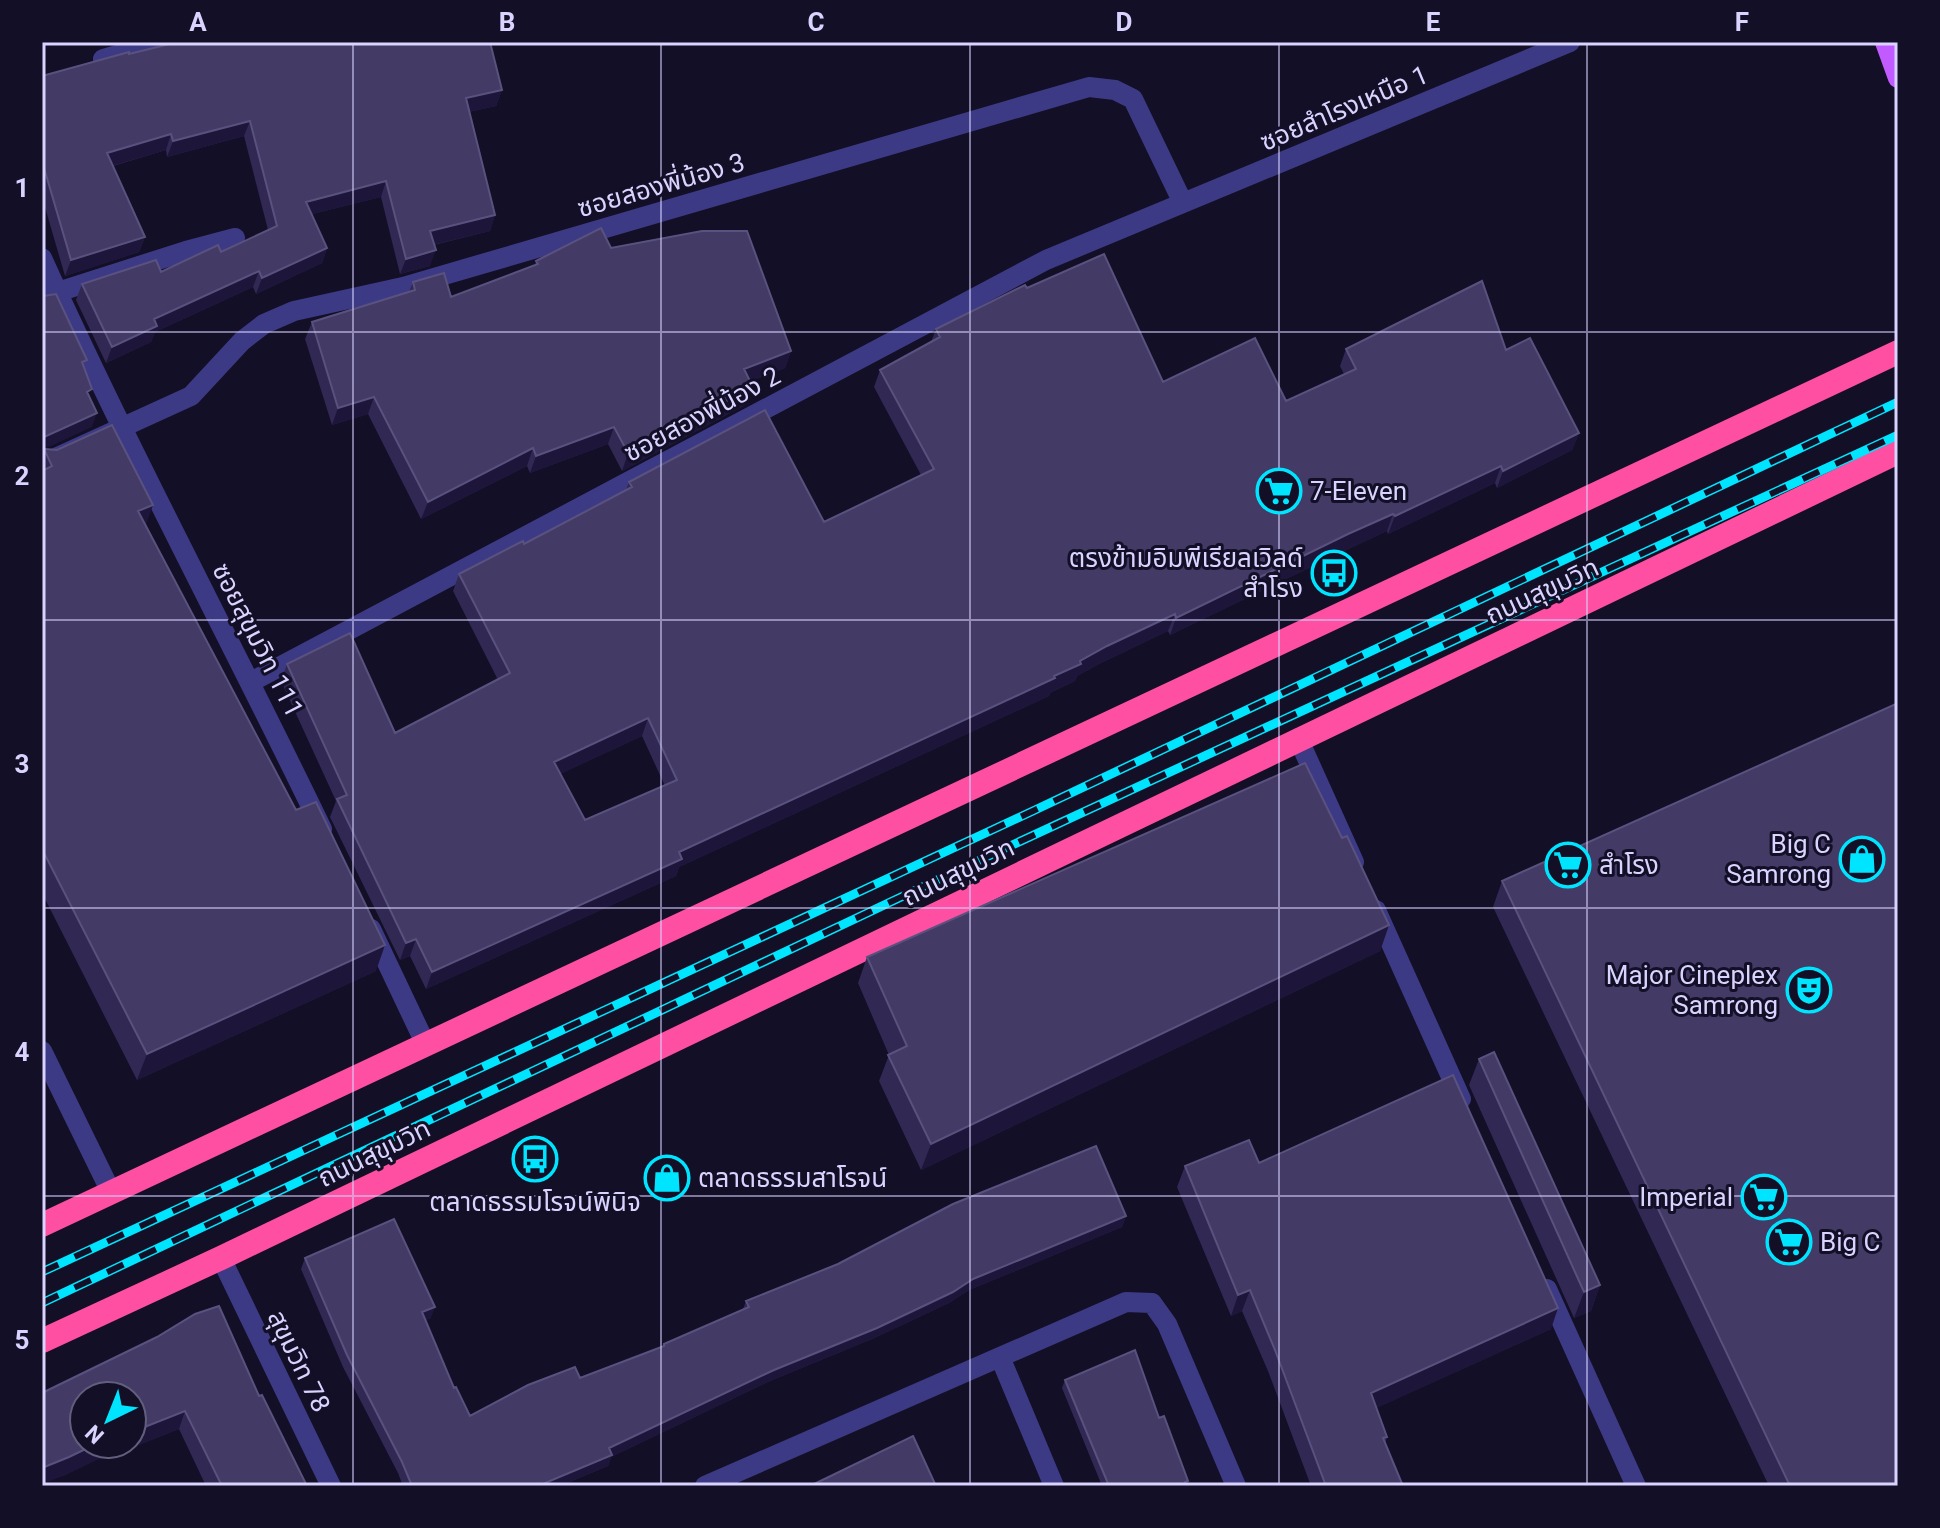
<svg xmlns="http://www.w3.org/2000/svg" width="1940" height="1528" font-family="Roboto,'Noto Sans Thai',sans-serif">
<rect width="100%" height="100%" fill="#130f26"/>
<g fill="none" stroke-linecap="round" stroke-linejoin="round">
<path stroke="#3d3a85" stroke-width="20" d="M 103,59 L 161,42
M 42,258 C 129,451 230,638 322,829
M 42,297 L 186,251 L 235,238
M 42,464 L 191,396 L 242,341 L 264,324 L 294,311 L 403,287 L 1089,87 L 1115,90 L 1133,99 L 1183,203
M 251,682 L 1046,260 L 1570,42
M 1298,738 L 1354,862
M 1376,910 L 1461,1099
M 371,929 L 426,1045
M 42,1051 L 111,1192
M 221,1258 L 331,1486
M 1547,1289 L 1636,1486
M 1000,1357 L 1054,1486
M 705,1486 L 1126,1302 L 1152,1303 L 1167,1324 L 1236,1486"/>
<path stroke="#c25bff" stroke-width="20" d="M 1885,42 L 1898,78"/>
<path stroke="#ff4fa3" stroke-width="24" d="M 42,1225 L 1898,352
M 42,1341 L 221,1258 L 1898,452"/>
<g stroke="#00e5ff" stroke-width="9">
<path id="rail" d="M 42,1272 L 1035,810 L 1898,402
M 42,1303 L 954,872 L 1898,435"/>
</g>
<use href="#rail" stroke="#130f26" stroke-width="6" stroke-dasharray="18" stroke-linecap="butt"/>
</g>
<path fill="#312854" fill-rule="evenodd" d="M 129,54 L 502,90 L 496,106 L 469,112 L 495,215 L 490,231 L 434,245 L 430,266 L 400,274 L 381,197 L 312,214 L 327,248 L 322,263 L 256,294 L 253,287 L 155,332 L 151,342 L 106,363 L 76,300 L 82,284 L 161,272 L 221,252 L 268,230 L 244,136 L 167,157 L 166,150 L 113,166 L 145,237 L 139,252 L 65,276 L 42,197 L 42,76 Z
M 611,248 L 791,351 L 785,368 L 751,381 L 747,404 L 622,471 L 608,444 L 530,473 L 527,466 L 421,519 L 368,414 L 332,425 L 305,339 L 312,322 L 409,292 L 413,282 L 451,297 L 535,266 L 536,261 Z
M 1027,288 L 1163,382 L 1286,401 L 1344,374 L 1340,366 L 1346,349 L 1506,350 L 1579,433 L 1572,450 L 1497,488 L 1495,483 L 1388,534 L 1387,531 L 1342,552 L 1170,635 L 1168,631 L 1101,663 L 1077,676 L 1075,681 L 1050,693 L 1049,696 L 679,867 L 676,876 L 426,989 L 410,956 L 400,960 L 330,817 L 336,801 L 281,681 L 287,664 L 395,733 L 498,680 L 453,591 L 459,574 L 524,544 L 626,490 L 629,482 L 824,522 L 921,475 L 874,387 L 880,370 L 931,342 L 936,329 ZM 642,736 L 665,786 L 585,820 L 560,774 Z
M 44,449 L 153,505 L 145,525 L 376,971 L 137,1080 L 42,893 L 42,456 Z
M 1342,838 L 1389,925 L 1380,951 L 921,1170 L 879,1081 L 889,1055 L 858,983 L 867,957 Z
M 1502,881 L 1898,1486 L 1769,1486 L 1493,907 Z
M 1479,1059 L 1600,1285 L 1591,1311 L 1574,1318 L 1469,1085 Z
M 1259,1163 L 1551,1329 L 1376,1408 L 1387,1437 L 1385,1443 L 1403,1486 L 1311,1486 L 1268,1371 L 1242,1311 L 1231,1316 L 1177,1187 L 1185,1166 Z
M 1126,1216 L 1122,1227 L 969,1290 L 949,1303 L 872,1339 L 770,1381 L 611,1457 L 608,1466 L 560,1486 L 403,1486 L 398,1473 L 343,1367 L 301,1269 L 305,1258 L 431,1318 L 425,1320 L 454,1388 L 470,1416 L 580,1378 L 663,1347 L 664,1344 L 743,1309 L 746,1301 Z
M 1065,1380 L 1159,1418 L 1188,1481 L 1187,1486 L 1102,1486 L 1062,1388 Z
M 42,1393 L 259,1396 L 307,1486 L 206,1486 L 179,1429 L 118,1453 L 102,1457 L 63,1476 Z"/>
<path fill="#1d163a" d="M 502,90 L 496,106 L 460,114 L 466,98 Z
M 250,121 L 244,136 L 167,157 L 173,141 Z
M 171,134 L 166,150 L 101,169 L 107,153 Z
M 386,181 L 381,197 L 300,217 L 306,202 Z
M 495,215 L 490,231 L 424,247 L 430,231 Z
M 145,237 L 139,252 L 65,276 L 71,260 Z
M 327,248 L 322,263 L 256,294 L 262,278 Z
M 436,250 L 430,266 L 400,274 L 406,259 Z
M 259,271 L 253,287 L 155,332 L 151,342 L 106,363 L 112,347 L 154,319 Z
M 791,351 L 785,368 L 738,386 L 744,369 Z
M 753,387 L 747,404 L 622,471 L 628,453 Z
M 374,397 L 368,414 L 332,425 L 338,408 Z
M 97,413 L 92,427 L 42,450 L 42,438 Z
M 614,427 L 608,444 L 530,473 L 536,456 Z
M 1579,433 L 1572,450 L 1497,488 L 1503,471 Z
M 533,448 L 527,466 L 421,519 L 428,502 Z
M 1501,466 L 1495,483 L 1388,534 L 1395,516 Z
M 153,505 L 144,530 L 138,511 Z
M 1393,514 L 1387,531 L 1342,552 L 1170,635 L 1176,618 L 1348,534 Z
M 1175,614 L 1168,631 L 1101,663 L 1077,676 L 1075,681 L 1050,693 L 1049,696 L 679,867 L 676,876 L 426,989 L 432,972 L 679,852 L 1054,676 L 1107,646 Z
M 648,718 L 642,736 L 547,780 L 554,762 Z
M 1389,925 L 1380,951 L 921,1170 L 931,1144 Z
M 416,939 L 410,956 L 400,960 L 406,943 Z
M 385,945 L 376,971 L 137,1080 L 147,1054 Z
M 1126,1216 L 1122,1227 L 969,1290 L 949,1303 L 872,1339 L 770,1381 L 611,1457 L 608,1466 L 560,1486 L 538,1486 L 609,1448 L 774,1370 L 973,1279 Z
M 1600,1285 L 1591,1311 L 1574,1318 L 1584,1292 Z
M 1250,1290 L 1242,1311 L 1231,1316 L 1238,1295 Z
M 435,1307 L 431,1318 L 418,1324 L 422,1312 Z
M 1558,1308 L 1551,1329 L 1363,1414 L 1371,1393 Z
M 185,1411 L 179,1429 L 118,1453 L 102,1457 L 63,1476 L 42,1484 L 42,1468 L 96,1444 L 132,1444 L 132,1432 Z"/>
<path fill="#433a66" stroke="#5a527e" stroke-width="2" fill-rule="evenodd" d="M 178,42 L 490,42 L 502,90 L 466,98 L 495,215 L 430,231 L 436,250 L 406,259 L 386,181 L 306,202 L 327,248 L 262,278 L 259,271 L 154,319 L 157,326 L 112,347 L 82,284 L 156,260 L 161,272 L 218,245 L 221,252 L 277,226 L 250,121 L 173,141 L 171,134 L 107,153 L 145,237 L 71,260 L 42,161 L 42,76 L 129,52 L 129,54 Z
M 601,228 L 611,248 L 702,231 L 747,231 L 791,351 L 744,369 L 753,387 L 628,453 L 614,427 L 536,456 L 533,448 L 428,502 L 374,397 L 338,408 L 312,322 L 415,290 L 413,282 L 444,273 L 451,297 L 538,264 L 536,261 Z
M 1104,254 L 1163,382 L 1255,338 L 1286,401 L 1356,369 L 1346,349 L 1482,281 L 1506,350 L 1530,338 L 1579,433 L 1503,471 L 1501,466 L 1395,516 L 1393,514 L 1348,534 L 1176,618 L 1175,614 L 1107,646 L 1080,661 L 1081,664 L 1054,676 L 1055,678 L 679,852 L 682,859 L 432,972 L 416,939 L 406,943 L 337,799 L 347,795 L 287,664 L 350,633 L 395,733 L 510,673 L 459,574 L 523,541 L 524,544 L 632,487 L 629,482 L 765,410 L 824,522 L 934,469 L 880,370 L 940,337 L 936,329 L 1025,285 L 1027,288 ZM 648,718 L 677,780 L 585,820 L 554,762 Z
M 42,294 L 44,296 L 56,294 L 87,360 L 82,362 L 92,389 L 87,392 L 97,413 L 42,438 Z
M 112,425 L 153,505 L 138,511 L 296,810 L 316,802 L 385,945 L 147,1054 L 42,849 L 42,471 L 52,466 L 44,449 L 57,450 Z
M 1898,703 L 1898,1486 L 1790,1486 L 1502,881 Z
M 1305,763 L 1342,838 L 1347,836 L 1389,925 L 931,1144 L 888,1055 L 907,1046 L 867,957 Z
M 1494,1052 L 1600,1285 L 1584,1292 L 1479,1059 Z
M 1453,1075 L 1558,1308 L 1371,1393 L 1387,1437 L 1383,1438 L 1403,1486 L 1326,1486 L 1275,1350 L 1250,1290 L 1238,1295 L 1185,1166 L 1249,1140 L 1259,1163 Z
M 1096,1146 L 1126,1216 L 973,1279 L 953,1292 L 877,1328 L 774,1370 L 609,1448 L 612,1455 L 538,1486 L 412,1486 L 402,1462 L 347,1355 L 305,1258 L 394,1219 L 435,1307 L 422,1312 L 454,1388 L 456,1387 L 470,1416 L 528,1385 L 575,1367 L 580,1378 L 664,1346 L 664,1344 L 749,1307 L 746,1301 L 838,1264 L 953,1204 Z
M 219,1306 L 259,1396 L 262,1395 L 307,1486 L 222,1486 L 185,1411 L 132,1432 L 132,1396 L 84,1396 L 84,1444 L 96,1444 L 69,1457 L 42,1468 L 42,1393 L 157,1337 L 195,1314 Z
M 1135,1350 L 1159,1418 L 1164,1416 L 1188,1481 L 1185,1482 L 1187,1486 L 1109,1486 L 1065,1380 Z
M 913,1436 L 936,1486 L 810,1486 Z"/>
<path fill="none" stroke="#d9d4ff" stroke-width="2" stroke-opacity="0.55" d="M 353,42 L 353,1486M 661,42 L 661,1486M 970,42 L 970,1486M 1279,42 L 1279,1486M 1587,42 L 1587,1486M 42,332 L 1898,332M 42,620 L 1898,620M 42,908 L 1898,908M 42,1196 L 1898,1196"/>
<defs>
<g id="supermarket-ring" transform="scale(2.3)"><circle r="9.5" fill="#130f26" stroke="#00e5ff" stroke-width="1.5"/><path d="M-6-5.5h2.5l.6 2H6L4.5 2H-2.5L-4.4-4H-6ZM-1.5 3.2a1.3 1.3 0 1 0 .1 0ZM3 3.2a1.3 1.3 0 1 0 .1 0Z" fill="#00e5ff"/></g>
<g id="bus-ring" transform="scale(2.3)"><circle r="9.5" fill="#130f26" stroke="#00e5ff" stroke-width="1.5"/><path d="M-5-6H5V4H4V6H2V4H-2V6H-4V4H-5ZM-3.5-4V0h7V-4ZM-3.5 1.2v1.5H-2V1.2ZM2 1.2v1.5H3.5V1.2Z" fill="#00e5ff"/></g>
<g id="shop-ring" transform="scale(2.3)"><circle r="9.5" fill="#130f26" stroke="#00e5ff" stroke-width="1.5"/><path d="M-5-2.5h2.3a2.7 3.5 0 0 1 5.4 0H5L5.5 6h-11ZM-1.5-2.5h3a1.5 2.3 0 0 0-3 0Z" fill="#00e5ff"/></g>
<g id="theatre-ring" transform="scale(2.3)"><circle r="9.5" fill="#130f26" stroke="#00e5ff" stroke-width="1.5"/><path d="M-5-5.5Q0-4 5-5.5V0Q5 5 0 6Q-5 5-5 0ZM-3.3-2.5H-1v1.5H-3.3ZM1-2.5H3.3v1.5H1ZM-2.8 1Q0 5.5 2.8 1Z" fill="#00e5ff"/></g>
</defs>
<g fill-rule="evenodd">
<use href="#supermarket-ring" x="1279" y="491"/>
<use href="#bus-ring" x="1334" y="573"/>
<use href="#shop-ring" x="1862" y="859"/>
<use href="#supermarket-ring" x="1568" y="865"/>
<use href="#theatre-ring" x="1809" y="990"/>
<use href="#bus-ring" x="535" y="1159"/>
<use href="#shop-ring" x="667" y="1178"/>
<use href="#supermarket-ring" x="1764" y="1197"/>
<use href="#supermarket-ring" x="1789" y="1242"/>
</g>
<g text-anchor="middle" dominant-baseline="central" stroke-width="6" stroke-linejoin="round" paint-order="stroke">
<g font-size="26" fill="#d9d4ff" stroke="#130f26">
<text transform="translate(1344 108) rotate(-23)">ซอยสำโรงเหนือ 1</text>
<text transform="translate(661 185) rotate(-16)">ซอยสองพี่น้อง 3</text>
<text transform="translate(702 414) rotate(-28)">ซอยสองพี่น้อง 2</text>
<text transform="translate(1542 591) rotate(-25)">ถนนสุขุมวิท</text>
<text transform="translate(258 640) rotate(63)">ซอยสุขุมวิท 111</text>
<text transform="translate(958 872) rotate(-26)">ถนนสุขุมวิท</text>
<text transform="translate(374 1153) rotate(-26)">ถนนสุขุมวิท</text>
<text transform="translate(299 1361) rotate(64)">สุขุมวิท 78</text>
</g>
<g font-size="26" fill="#d9d4ff" stroke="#130f26" text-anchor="start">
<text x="1310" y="491">7-Eleven</text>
<text x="1303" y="558" text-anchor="end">ตรงข้ามอิมพีเรียลเวิลด์<tspan x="1303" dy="30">สําโรง</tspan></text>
<text x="1831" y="844" text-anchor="end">Big C<tspan x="1831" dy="30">Samrong</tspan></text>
<text x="1599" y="865">สำโรง</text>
<text x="1778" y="975" text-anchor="end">Major Cineplex<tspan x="1778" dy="30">Samrong</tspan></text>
<text x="698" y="1178">ตลาดธรรมสาโรจน์</text>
<text x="1733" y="1197" text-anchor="end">Imperial</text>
<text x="535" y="1202" text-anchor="middle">ตลาดธรรมโรจน์พินิจ</text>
<text x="1820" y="1242">Big C</text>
</g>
</g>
<rect width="1940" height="1528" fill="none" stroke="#130f26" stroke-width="88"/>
<g transform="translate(108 1420) rotate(223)"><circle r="38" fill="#130f26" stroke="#625e7d" stroke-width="2"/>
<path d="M0-6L14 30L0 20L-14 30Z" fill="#00e5ff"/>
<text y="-12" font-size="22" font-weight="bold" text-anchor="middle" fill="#d9d4ff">N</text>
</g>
<rect x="44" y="44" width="1852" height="1440" fill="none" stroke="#d9d4ff" stroke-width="3"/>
<g font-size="26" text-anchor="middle" font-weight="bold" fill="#d9d4ff">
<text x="198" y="31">A</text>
<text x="507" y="31">B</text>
<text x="816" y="31">C</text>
<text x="1124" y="31">D</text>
<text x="1433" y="31">E</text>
<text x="1742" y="31">F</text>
<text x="22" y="197">1</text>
<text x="22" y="485">2</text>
<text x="22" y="773">3</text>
<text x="22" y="1061">4</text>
<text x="22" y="1349">5</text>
</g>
</svg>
